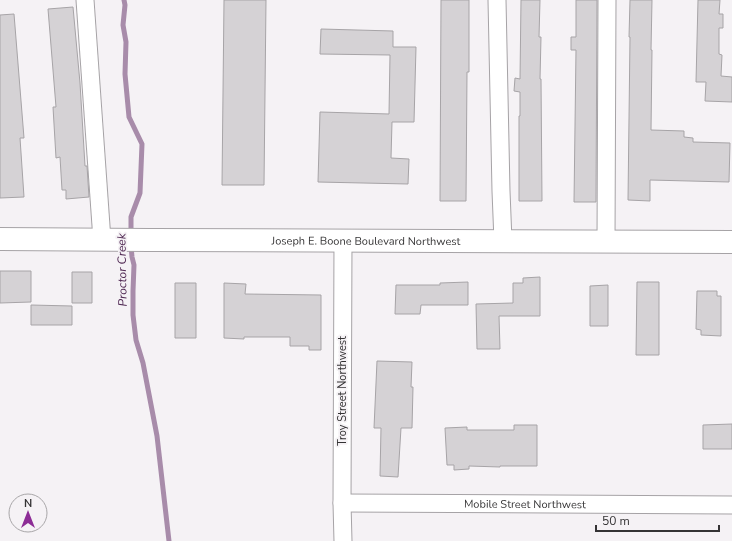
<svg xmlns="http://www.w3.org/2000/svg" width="732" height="541" font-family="'Nunito Sans',sans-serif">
<rect width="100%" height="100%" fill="#f5f2f5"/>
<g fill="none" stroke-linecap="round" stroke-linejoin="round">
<path stroke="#a88caa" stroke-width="5" d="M 124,0 L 125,5 L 123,25 L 126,42 L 125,74 L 129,117 L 142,144 L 140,193 L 131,217 L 131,236
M 131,246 L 132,257 L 134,265 L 133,291 L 133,315 L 136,340 L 143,363 L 157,436 L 169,541"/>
</g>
<path fill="#d5d2d5" stroke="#a7a4a7" d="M 224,0 L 266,0 L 264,185 L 222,185 Z
M 441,0 L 469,0 L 469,72 L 467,72 L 466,201 L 440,201 Z
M 521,0 L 540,0 L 539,37 L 541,37 L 540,79 L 541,79 L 542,201 L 519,201 L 519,116 L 520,116 L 520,92 L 514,91 L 515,78 L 520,79 Z
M 576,0 L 597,0 L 596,202 L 574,202 L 576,50 L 571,50 L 571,37 L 576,37 Z
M 630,0 L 652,0 L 651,50 L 652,50 L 651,130 L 684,131 L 684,137 L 693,138 L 693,142 L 730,143 L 729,182 L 650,180 L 650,201 L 628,200 L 630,37 L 629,37 Z
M 698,0 L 720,0 L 719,14 L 723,14 L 723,28 L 719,28 L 719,54 L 722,55 L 721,76 L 732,77 L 732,102 L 705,101 L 706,82 L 696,82 Z
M 73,7 L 80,83 L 85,166 L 87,166 L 89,197 L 66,199 L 66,190 L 62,190 L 60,157 L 56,158 L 53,107 L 56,107 L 48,9 Z
M 14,14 L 24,138 L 20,138 L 24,197 L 0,198 L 0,15 Z
M 321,29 L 393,31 L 393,47 L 416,47 L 414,122 L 392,122 L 391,158 L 409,159 L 408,184 L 318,182 L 320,112 L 389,114 L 390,55 L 320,54 Z
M 0,271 L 31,271 L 31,302 L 0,303 Z
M 72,272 L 92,272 L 92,303 L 72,303 Z
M 540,277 L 540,316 L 499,316 L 500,349 L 477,349 L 476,304 L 513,303 L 513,283 L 523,283 L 523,278 Z
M 468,282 L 468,305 L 421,305 L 420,314 L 395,314 L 396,285 L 440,285 L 440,283 Z
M 637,282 L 659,282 L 659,355 L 636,355 Z
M 175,283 L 196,283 L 196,338 L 175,338 Z
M 224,283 L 246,284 L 245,294 L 321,295 L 321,350 L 309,350 L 309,346 L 290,346 L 290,337 L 244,337 L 244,339 L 224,338 Z
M 608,285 L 608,326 L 590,326 L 590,286 Z
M 697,291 L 717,291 L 717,296 L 721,296 L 721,336 L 701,335 L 701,330 L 696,329 Z
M 31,305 L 72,306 L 72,325 L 31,325 Z
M 377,361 L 412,362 L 411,387 L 413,387 L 412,428 L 401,428 L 398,477 L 380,476 L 381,428 L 374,428 Z
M 732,424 L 732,449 L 703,449 L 703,425 Z
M 514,425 L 537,425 L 537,466 L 500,466 L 500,467 L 469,466 L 469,469 L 454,470 L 454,465 L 447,465 L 445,428 L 467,427 L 467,430 L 514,430 Z"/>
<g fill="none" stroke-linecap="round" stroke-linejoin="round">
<g stroke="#a6a3a6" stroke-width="19">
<g id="minor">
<path d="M 85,0 L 102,240"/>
<path d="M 497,0 L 501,191 L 503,241"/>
<path d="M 343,241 L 342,503 L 343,541"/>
<path d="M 606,241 L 607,0"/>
<path id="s1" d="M 342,503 L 732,505"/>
</g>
</g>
<g stroke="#a6a3a6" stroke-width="24">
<g id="secondary">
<path id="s2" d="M 0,239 L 149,240 L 732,242"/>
</g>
</g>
<use href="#minor" stroke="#fff" stroke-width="17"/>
<use href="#secondary" stroke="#fff" stroke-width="22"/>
</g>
<g text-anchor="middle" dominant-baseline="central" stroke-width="3.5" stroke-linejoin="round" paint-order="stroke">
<g font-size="11" fill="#343334" stroke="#f5f2f5">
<text stroke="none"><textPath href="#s2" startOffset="366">Joseph E. Boone Boulevard Northwest</textPath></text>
<text transform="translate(342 391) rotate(-90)">Troy Street Northwest</text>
<text stroke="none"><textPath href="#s1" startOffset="183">Mobile Street Northwest</textPath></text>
</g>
<g font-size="12" font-style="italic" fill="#532c56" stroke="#f5f2f5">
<text transform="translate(122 270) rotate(-91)">Proctor Creek</text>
</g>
</g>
<g transform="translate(28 513)"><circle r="19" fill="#f5f2f5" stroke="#a8a6a8"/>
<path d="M0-3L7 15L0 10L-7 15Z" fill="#8d2d96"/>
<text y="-6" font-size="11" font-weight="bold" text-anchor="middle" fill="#343334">N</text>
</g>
<path d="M596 525v6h123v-6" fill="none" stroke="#343334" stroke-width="2"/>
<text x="602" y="525" font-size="12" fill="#343334" stroke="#f5f2f5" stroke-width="3" paint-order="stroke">50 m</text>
</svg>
